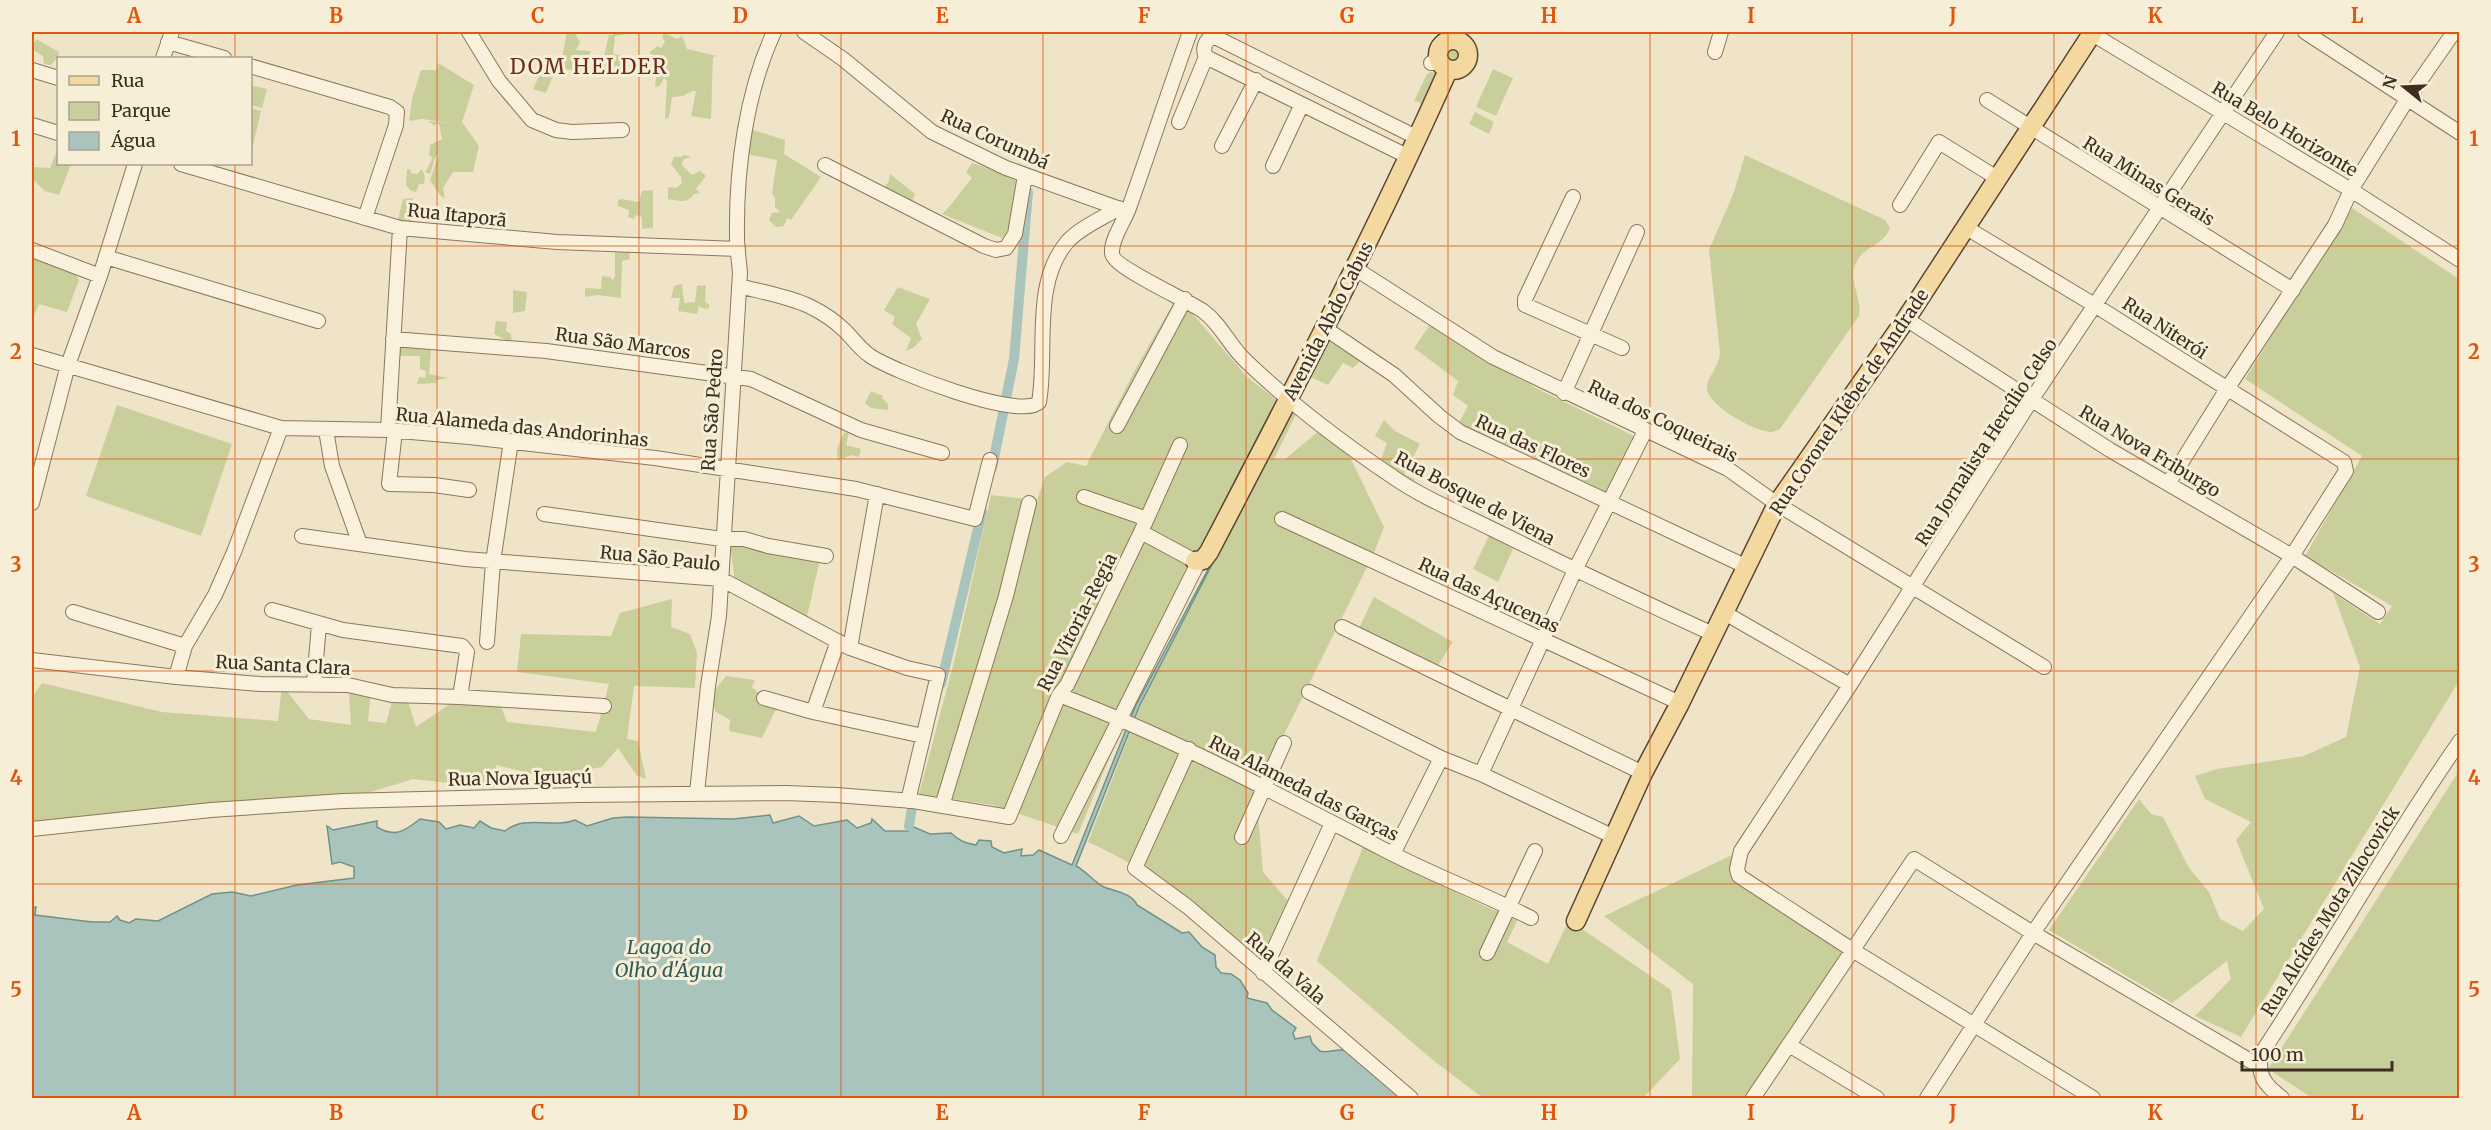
<svg xmlns="http://www.w3.org/2000/svg" width="2491" height="1130" font-family="Merriweather,serif">
<rect width="100%" height="100%" fill="#f0e4c8"/>
<path fill="#c9cf9b" d="M 567,32 L 576,32 L 575,34 L 580,42 L 576,50 L 591,51 L 584,66 L 576,71 L 560,68 Z
M 612,32 L 629,32 L 628,34 L 615,36 L 613,54 L 626,56 L 626,68 L 611,65 L 606,72 L 601,69 L 609,35 L 613,35 Z
M 664,33 L 677,39 L 682,36 L 687,49 L 717,56 L 713,57 L 711,119 L 691,116 L 696,91 L 692,91 L 683,96 L 672,97 L 669,117 L 665,119 L 667,81 L 664,78 L 660,86 L 655,87 L 657,72 L 660,74 L 663,71 L 658,58 L 649,53 L 657,46 L 661,48 L 665,42 L 662,37 Z
M 36,39 L 59,52 L 58,57 L 51,65 L 44,64 L 43,56 L 32,49 Z
M1442 55a11 11 0 1 1 22 0a11 11 0 1 1-22 0Z
M 438,63 L 474,85 L 462,122 L 479,146 L 473,172 L 453,172 L 443,188 L 445,199 L 439,194 L 430,180 L 439,153 L 435,158 L 430,174 L 425,172 L 433,158 L 429,155 L 430,145 L 442,139 L 439,124 L 436,123 L 435,126 L 428,121 L 449,123 L 422,119 L 409,121 L 412,99 L 421,70 L 435,70 L 435,72 Z
M 1493,69 L 1513,78 L 1496,116 L 1476,107 Z
M 542,70 L 553,75 L 546,93 L 533,89 Z
M 1431,72 L 1435,73 L 1437,78 L 1424,111 L 1419,102 L 1414,101 L 1427,74 Z
M 250,85 L 267,89 L 262,108 L 251,105 Z
M 251,108 L 261,111 L 251,154 L 250,154 Z
M 1475,112 L 1494,122 L 1489,134 L 1469,124 Z
M 750,129 L 785,140 L 784,154 L 821,177 L 791,220 L 787,218 L 784,226 L 776,227 L 769,220 L 772,213 L 780,212 L 775,207 L 775,199 L 772,193 L 777,160 L 746,154 Z
M 58,148 L 58,164 L 71,164 L 59,195 L 45,191 L 32,179 L 32,167 L 50,168 Z
M 684,155 L 691,157 L 683,160 L 682,165 L 692,175 L 700,171 L 706,176 L 696,189 L 700,193 L 694,194 C 687,204 679,201 668,199 L 668,187 L 676,188 L 682,183 L 681,177 L 671,164 L 674,157 L 681,157 Z
M 1745,155 L 1885,220 L 1890,228 C 1884,245 1865,246 1857,261 C 1846,280 1863,297 1859,316 L 1780,429 C 1778,430 1773,432 1771,432 C 1755,432 1707,405 1707,388 C 1707,377 1719,367 1720,353 L 1709,250 L 1734,192 Z
M 972,163 L 1013,176 L 1020,189 L 1009,229 L 1002,238 L 942,214 C 954,203 961,190 972,178 L 966,172 Z
M 411,169 L 410,173 L 417,174 L 422,169 L 425,177 L 424,184 L 419,184 L 416,192 L 411,191 L 406,185 L 407,170 Z
M 890,174 L 915,194 L 911,205 L 883,189 L 889,181 Z
M 653,190 L 653,228 L 642,229 L 642,217 L 636,215 L 634,219 L 628,217 L 629,210 L 618,206 L 618,200 L 621,199 L 639,202 L 642,191 Z
M 413,198 L 412,221 L 402,225 L 397,223 L 403,199 Z
M 2352,208 L 2459,279 L 2459,681 L 2241,1037 L 2195,1016 L 2231,979 L 2227,961 L 2172,1003 L 2049,930 L 2139,799 L 2151,814 L 2163,817 L 2189,868 L 2209,892 L 2220,919 L 2243,931 L 2264,909 L 2236,840 L 2251,822 L 2205,799 L 2195,776 L 2217,769 L 2304,756 L 2346,737 L 2360,667 L 2333,593 L 2380,624 L 2392,606 L 2305,556 L 2362,456 L 2245,379 Z
M 615,251 L 629,251 L 630,259 L 622,261 L 621,298 L 598,295 L 585,297 L 585,288 L 601,289 L 602,276 L 610,277 L 612,280 L 615,277 Z
M 32,254 L 73,270 L 79,280 L 67,312 L 39,304 L 32,320 Z
M 682,284 L 684,303 L 695,302 L 697,286 L 706,285 L 705,302 L 709,304 L 709,308 L 704,309 L 699,306 L 697,314 L 678,311 L 680,298 L 671,298 L 674,286 Z
M 898,287 L 930,299 L 916,324 L 922,339 L 913,348 L 906,351 L 911,338 L 892,324 L 895,317 L 884,310 Z
M 513,290 L 527,292 L 525,311 L 513,313 Z
M 1174,302 L 1192,313 L 1246,376 L 1278,401 L 1123,725 L 1078,834 L 993,805 L 919,794 L 954,662 L 991,495 L 1037,500 L 1045,477 L 1067,462 L 1086,466 L 1137,366 Z
M 496,321 L 507,322 L 506,331 L 511,334 L 512,345 L 505,343 L 506,340 L 494,334 Z
M 1431,323 L 1534,387 L 1636,437 L 1608,494 L 1457,426 L 1468,406 L 1453,395 L 1458,381 L 1414,348 Z
M 1324,338 L 1360,361 L 1353,368 L 1343,363 L 1328,385 L 1306,375 Z
M 396,343 L 431,349 L 429,374 L 448,378 L 437,380 L 436,383 L 417,384 L 419,377 L 425,378 L 426,371 L 420,369 L 420,356 L 394,356 Z
M 871,391 L 883,396 L 882,398 L 888,404 L 888,410 L 871,408 L 865,403 Z
M 117,405 L 232,444 L 201,536 L 86,496 Z
M 1291,410 L 1297,412 L 1274,459 L 1284,460 L 1320,430 L 1348,453 L 1384,527 L 1374,553 L 1256,791 L 1263,872 L 1288,901 L 1260,961 C 1208,914 1152,871 1088,842 L 1140,707 Z
M 1384,420 L 1395,431 L 1420,444 L 1404,474 L 1414,479 L 1412,487 L 1379,465 L 1387,443 L 1375,436 Z
M 849,432 L 846,445 L 861,449 L 859,457 L 851,455 L 838,461 L 837,449 L 844,433 Z
M 1489,536 L 1513,549 L 1498,582 L 1473,569 Z
M 730,543 L 821,555 L 805,625 L 735,583 Z
M 1374,597 L 1453,642 L 1435,670 L 1357,632 Z
M 672,599 L 671,627 L 690,634 L 697,653 L 695,688 L 634,686 L 627,739 L 638,741 L 646,779 L 637,776 L 618,748 L 602,767 L 545,777 L 496,765 L 494,788 L 413,779 L 358,796 L 32,823 L 32,697 L 42,683 L 162,712 L 278,721 L 282,685 L 309,719 L 351,725 L 349,692 L 371,691 L 368,721 L 386,723 L 392,701 L 408,701 L 416,727 L 453,702 L 500,704 L 507,722 L 596,732 L 609,684 L 517,672 L 521,634 L 611,636 L 620,613 Z
M 726,676 L 755,680 L 752,687 L 776,709 L 762,738 L 729,731 L 730,720 L 716,712 L 710,696 Z
M 2459,771 L 2459,1098 L 2312,1098 L 2268,1069 Z
M 1363,847 C 1416,868 1464,901 1518,919 L 1507,942 L 1548,964 L 1569,920 L 1671,990 L 1680,1059 L 1643,1098 L 1483,1098 L 1434,1061 L 1317,961 Z
M 1732,855 L 1732,881 L 1843,952 L 1744,1098 L 1692,1098 L 1693,984 L 1604,916 Z"/>
<path fill="#a9c4bc" stroke="#6f938a" stroke-width="1.5" d="M 1248,494 L 1139,707 L 1076,866 C 1086,871 1094,882 1104,887 C 1114,891 1132,893 1137,905 L 1182,933 L 1189,932 L 1202,947 L 1215,955 L 1216,967 L 1221,973 L 1231,974 L 1240,980 L 1248,993 L 1247,998 L 1267,1003 L 1272,1010 L 1296,1028 L 1293,1033 L 1295,1039 L 1310,1036 L 1312,1043 L 1320,1051 C 1329,1054 1338,1047 1348,1051 C 1366,1059 1386,1086 1402,1098 L 32,1098 L 32,908 L 36,907 L 35,915 L 92,922 L 110,922 L 117,916 L 120,920 L 129,923 L 136,919 L 158,921 L 212,894 L 232,892 L 251,896 L 297,885 L 354,878 L 354,867 L 340,862 L 332,864 L 327,826 L 333,830 L 377,821 L 377,827 C 395,838 405,831 420,819 L 439,822 L 446,829 L 460,825 L 474,828 L 480,821 L 491,828 L 505,831 C 525,814 554,829 575,820 L 587,826 L 613,818 L 628,817 L 733,819 L 770,815 L 773,823 L 799,816 L 814,826 L 847,820 L 857,828 L 871,823 L 872,819 L 885,831 L 908,831 L 914,827 L 930,834 L 951,833 C 959,841 965,843 976,845 L 979,840 L 991,841 L 992,847 L 1004,853 L 1022,849 L 1021,856 L 1033,855 L 1039,850 L 1072,865 L 1135,707 Z"/>
<g fill="none" stroke-linecap="round" stroke-linejoin="round">
<path stroke="#a9c4bc" stroke-width="10" d="M 992,468 L 1014,359 L 1028,192
M 941,684 L 982,512
M 909,826 L 914,795"/>
<g stroke="#8d765c" stroke-width="16">
<path id="minor" d="M 469,32 L 499,81 L 532,120 L 556,130 L 572,132 L 622,130
M 804,32 L 843,59 L 932,132 L 1006,168 L 1123,210
M 1190,32 C 1169,90 1150,149 1129,208 C 1124,222 1111,239 1112,253 C 1112,267 1189,301 1203,311 C 1222,325 1230,347 1247,362 C 1291,404 1340,441 1390,475 C 1421,497 1458,512 1492,529 C 1565,565 1639,600 1713,634
M 2089,32 L 2351,190 L 2460,260
M 2305,32 L 2460,133
M 168,42 L 224,58
M 1715,52 L 1721,32
M 1206,57 L 1409,157
M 163,58 L 172,32
M 1431,63 L 1434,63 L 1439,59
M 250,66 L 390,107 L 397,112 L 396,125 L 365,218
M 32,70 L 58,78
M 1987,100 L 2293,290
M 1179,122 L 1206,57 C 1202,49 1205,40 1213,36 L 1418,138
M 32,125 L 58,133
M 1222,146 L 1256,80
M 181,164 L 400,228 L 557,242 L 738,249
M 825,165 L 984,246 L 996,250 L 1006,248 L 1015,234 L 1025,175
M 1273,166 L 1302,104
M 1573,197 L 1525,299 L 1525,305 L 1622,348
M 1900,205 L 1939,142 L 1997,178
M 32,250 L 100,276
M 106,257 L 318,321
M 1356,269 L 1493,357 L 1728,469 L 1777,504 L 2044,667
M 739,286 C 762,292 787,296 809,306 C 821,312 833,319 843,329 C 852,337 859,348 869,355 C 889,370 1022,422 1039,402 C 1048,352 1031,283 1068,241 C 1081,227 1103,218 1119,208
M 1906,319 L 2110,450 L 2292,556 L 2378,612
M 1326,329 L 1394,375 L 1439,416 L 1460,432 L 1745,566
M 393,339 L 546,351 L 751,379 L 861,430 L 942,453
M 32,355 L 281,428 L 388,430 L 469,437 L 655,458 L 856,489 L 975,519 L 990,460
M 1564,393 L 1637,232
M 1117,426 L 1185,299
M 326,430 L 332,466 L 360,544
M 388,430 L 400,228
M 395,431 L 389,484 L 434,485 L 469,490
M 2168,484 L 2227,389 L 2335,225 L 2351,190 L 2408,98 L 2454,32
M 1084,497 L 1147,519
M 32,503 L 68,365 L 100,276 L 135,164
M 544,514 L 722,539 L 744,539 L 768,546 L 826,556
M 1282,519 L 1680,703
M 1141,532 L 1195,561
M 302,536 L 465,559 L 721,579 L 850,648 L 907,668 L 938,675 L 908,801
M 272,610 L 343,630 L 462,646 L 467,652 L 460,697
M 73,612 L 185,646
M 1723,612 L 1850,685
M 1342,627 L 1643,773
M 487,642 L 493,562 L 511,441
M 850,648 L 877,494
M 32,660 L 176,677 L 260,684 L 348,685 L 392,695 L 460,697 L 604,706
M 176,677 L 185,646 L 215,595 L 234,552 L 281,428
M 314,684 L 319,624
M 1309,692 L 1441,758 L 1481,774 L 1612,836
M 1059,695 C 1171,737 1275,793 1381,848 C 1430,874 1482,893 1531,918
M 764,698 L 813,712 L 923,736
M 813,712 L 838,641
M 1189,749 L 1135,868 L 1188,907 L 1411,1098
M 1481,774 L 1575,570 L 1645,431
M 697,793 L 708,686 L 719,616 L 740,273 C 739,260 737,248 737,236 C 736,168 746,93 774,32
M 942,806 L 1006,596 L 1029,503
M 32,829 L 211,810 L 343,801 L 578,795 L 786,793 L 836,795 L 913,801 L 1009,817 L 1059,695 L 1067,685 L 1141,532 L 1180,445
M 1061,836 L 1199,561
M 1242,837 L 1284,743
M 1393,854 L 1441,758
M 1487,953 L 1535,851
M 1263,973 L 1332,823
M 1789,1045 L 1877,1098
M 1753,1098 L 1914,859 L 2033,933 L 2259,1066
M 1927,1098 L 2033,933 L 2292,556 L 2346,471 L 2344,462 L 2096,306 L 1965,227
M 2093,1098 L 1854,951 L 1739,876 L 1737,869 L 1741,851 L 1850,685 L 2032,399 L 2277,32
M 2282,1098 C 2265,1085 2257,1076 2261,1054 C 2329,951 2389,843 2460,741"/>
</g>
<g stroke="#5b4430" stroke-width="21">
<path id="major" d="M1438 55a15 15 0 1 1 30 0a15 15 0 1 1-30 0Z
M 1195,561 L 1203,560 L 1209,552 C 1292,393 1375,234 1448,70
M 1576,921 L 1643,773 L 1680,703 L 1777,504 L 1906,319 L 2093,32"/>
</g>
<use href="#minor" stroke="#faf1dc" stroke-width="14"/>
<use href="#major" stroke="#f3d9a0" stroke-width="18"/>
</g>
<path fill="none" stroke="#df570d" stroke-width="1.5" stroke-opacity="0.55" d="M 235,32 L 235,58M 437,32 L 437,1098M 639,32 L 639,1098M 841,32 L 841,1098M 1043,32 L 1043,1098M 1246,32 L 1246,1098M 1448,32 L 1448,1098M 1650,32 L 1650,1098M 1852,32 L 1852,1098M 2054,32 L 2054,1098M 2256,32 L 2256,1098M 235,164 L 235,1098M 32,246 L 2460,246M 32,459 L 2460,459M 32,671 L 2460,671M 32,884 L 2460,884"/>
<g text-anchor="middle" dominant-baseline="central" stroke-width="6" stroke-linejoin="round" paint-order="stroke">
<g font-size="18" fill="#3d2e20" stroke="#f7eed8">
<text transform="translate(2285 129) rotate(31)">Rua Belo Horizonte</text>
<text transform="translate(995 139) rotate(25)">Rua Corumbá</text>
<text transform="translate(2149 181) rotate(32)">Rua Minas Gerais</text>
<text transform="translate(457 215) rotate(6)">Rua Itaporã</text>
<text transform="translate(1328 321) rotate(-63)">Avenida Abdo Cabus</text>
<text transform="translate(2165 328) rotate(33)">Rua Niterói</text>
<text transform="translate(623 343) rotate(8)">Rua São Marcos</text>
<text transform="translate(1849 402) rotate(-56)">Rua Coronel Kléber de Andrade</text>
<text transform="translate(712 410) rotate(-86)">Rua São Pedro</text>
<text transform="translate(1663 421) rotate(26)">Rua dos Coqueirais</text>
<text transform="translate(522 427) rotate(6)">Rua Alameda das Andorinhas</text>
<text transform="translate(1986 442) rotate(-57)">Rua Jornalista Hercílio Celso</text>
<text transform="translate(1533 446) rotate(25)">Rua das Flores</text>
<text transform="translate(2150 451) rotate(31)">Rua Nova Friburgo</text>
<text transform="translate(1475 498) rotate(28)">Rua Bosque de Viena</text>
<text transform="translate(660 558) rotate(6)">Rua São Paulo</text>
<text transform="translate(1489 595) rotate(25)">Rua das Açucenas</text>
<text transform="translate(1077 622) rotate(-63)">Rua Vitoria-Regia</text>
<text transform="translate(283 665) rotate(3)">Rua Santa Clara</text>
<text transform="translate(520 778) rotate(-1)">Rua Nova Iguaçú</text>
<text transform="translate(1304 788) rotate(27)">Rua Alameda das Garças</text>
<text transform="translate(2330 911) rotate(-58)">Rua Alcídes Mota Zilocovick</text>
<text transform="translate(1286 968) rotate(41)">Rua da Vala</text>
</g>
<g font-size="20" font-style="italic" fill="#2f5d5a" stroke="#f7eed8">
<text x="669" y="946">Lagoa do<tspan x="669" dy="23">Olho d'Água</tspan></text>
</g>
<g font-size="21" letter-spacing="1.5" fill="#6b2e1e" stroke="#f7eed8">
<text x="589" y="66">DOM HELDER</text>
</g>
</g>
<rect width="2491" height="1130" fill="none" stroke="#f7eed8" stroke-width="66"/>
<rect x="57" y="57" width="195" height="108" fill="#f7eed8" stroke="#ada18e" stroke-width="1.5"/>
<rect x="69" y="76" width="30" height="9" fill="#f3d9a0" stroke="#ada18e" stroke-width="1.5"/>
<text x="111" y="87" font-size="18" fill="#3d2e20">Rua</text>
<rect x="69" y="102" width="30" height="18" fill="#c9cf9b" stroke="#ada18e" stroke-width="1.5"/>
<text x="111" y="117" font-size="18" fill="#3d2e20">Parque</text>
<rect x="69" y="132" width="30" height="18" fill="#a9c4bc" stroke="#ada18e" stroke-width="1.5"/>
<text x="111" y="147" font-size="18" fill="#3d2e20">Água</text>
<g transform="translate(2404 87) rotate(288)" stroke="#f7eed8" stroke-width="4.5" paint-order="stroke">
<path d="M0-4.5L10 22L0 15L-10 22Z" fill="#3d2e20"/>
<text y="-9" font-size="16" font-weight="bold" text-anchor="middle" fill="#3d2e20">N</text>
</g>
<path d="M2242 1061v9h150v-9" fill="none" stroke="#3d2e20" stroke-width="3"/>
<text x="2251" y="1061" font-size="18" fill="#3d2e20" stroke="#f7eed8" stroke-width="4.5" paint-order="stroke">100 m</text>
<rect x="33" y="33" width="2425" height="1064" fill="none" stroke="#df570d" stroke-width="2"/>
<g font-size="20" text-anchor="middle" font-weight="bold" fill="#df570d">
<text x="134" y="23">A</text>
<text x="336" y="23">B</text>
<text x="538" y="23">C</text>
<text x="740" y="23">D</text>
<text x="942" y="23">E</text>
<text x="1144" y="23">F</text>
<text x="1347" y="23">G</text>
<text x="1549" y="23">H</text>
<text x="1751" y="23">I</text>
<text x="1953" y="23">J</text>
<text x="2155" y="23">K</text>
<text x="2357" y="23">L</text>
<text x="16" y="146">1</text>
<text x="2474" y="146">1</text>
<text x="16" y="359">2</text>
<text x="2474" y="359">2</text>
<text x="16" y="572">3</text>
<text x="2474" y="572">3</text>
<text x="16" y="785">4</text>
<text x="2474" y="785">4</text>
<text x="16" y="997">5</text>
<text x="2474" y="997">5</text>
<text x="134" y="1120">A</text>
<text x="336" y="1120">B</text>
<text x="538" y="1120">C</text>
<text x="740" y="1120">D</text>
<text x="942" y="1120">E</text>
<text x="1144" y="1120">F</text>
<text x="1347" y="1120">G</text>
<text x="1549" y="1120">H</text>
<text x="1751" y="1120">I</text>
<text x="1953" y="1120">J</text>
<text x="2155" y="1120">K</text>
<text x="2357" y="1120">L</text>
</g>
</svg>
